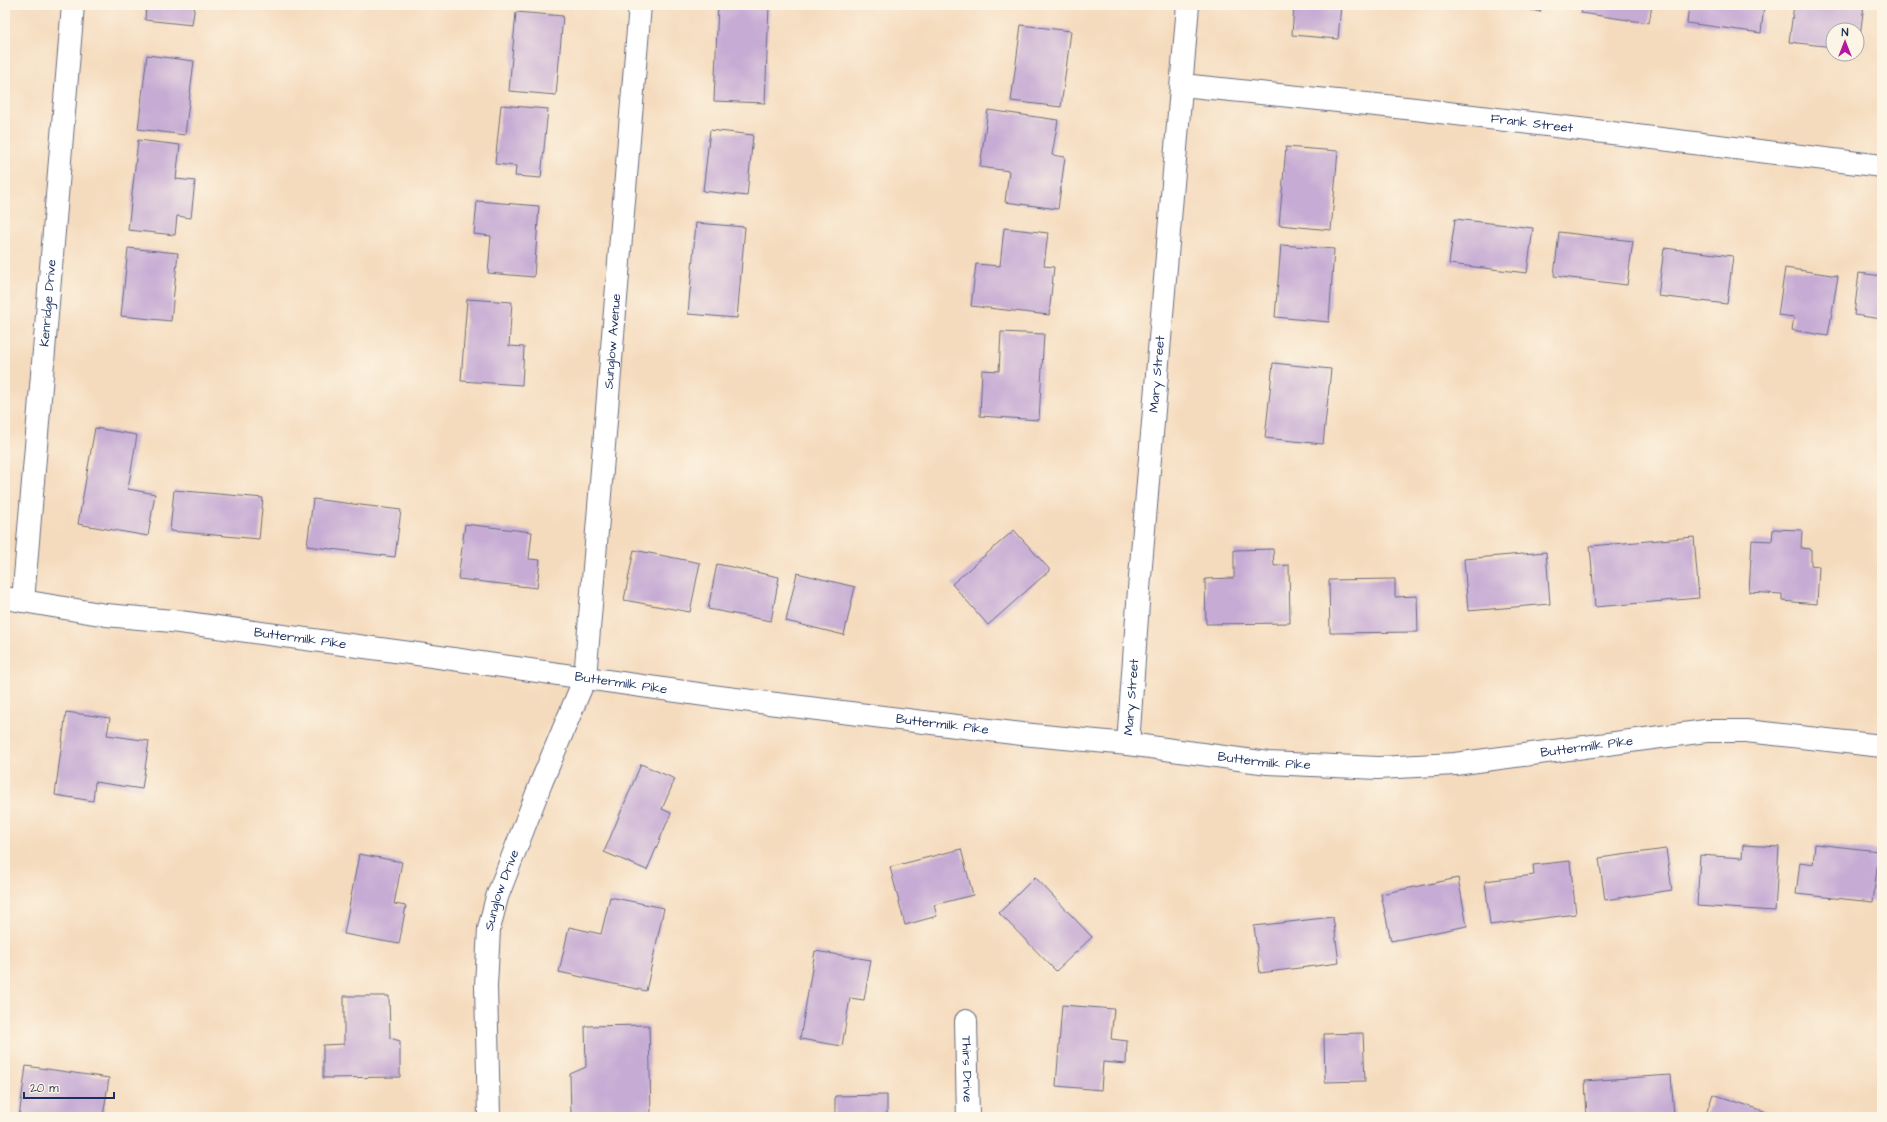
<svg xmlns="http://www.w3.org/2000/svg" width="1887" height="1122" font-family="'Architects Daughter',sans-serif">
<rect width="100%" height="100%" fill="#fcf5e5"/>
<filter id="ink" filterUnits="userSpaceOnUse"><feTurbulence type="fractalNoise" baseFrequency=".025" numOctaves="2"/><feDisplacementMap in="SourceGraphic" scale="8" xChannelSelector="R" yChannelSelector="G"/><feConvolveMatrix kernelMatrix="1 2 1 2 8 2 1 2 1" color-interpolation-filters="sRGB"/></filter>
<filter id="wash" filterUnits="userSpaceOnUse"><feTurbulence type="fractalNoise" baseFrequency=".012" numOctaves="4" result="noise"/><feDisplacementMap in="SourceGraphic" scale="16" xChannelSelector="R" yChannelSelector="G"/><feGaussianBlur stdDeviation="0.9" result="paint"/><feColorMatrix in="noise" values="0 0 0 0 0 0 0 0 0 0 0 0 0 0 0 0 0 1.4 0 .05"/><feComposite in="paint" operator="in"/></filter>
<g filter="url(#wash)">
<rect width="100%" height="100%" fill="#f5dbbe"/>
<g id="blocks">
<path fill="#c6abd4" d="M 146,5 L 195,5 L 192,25 L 145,20 Z
M 718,5 L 769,5 L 765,103 L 714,101 Z
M 1294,5 L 1341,5 L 1338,39 L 1292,35 Z
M 1509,5 L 1542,5 L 1540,12 Z
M 1583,5 L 1652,5 L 1649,23 L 1581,13 Z
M 1689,5 L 1764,5 L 1761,33 L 1687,23 Z
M 1794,5 L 1864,5 L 1858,51 L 1857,51 L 1857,30 L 1833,30 L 1833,47 L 1789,42 Z
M 516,12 L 563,16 L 556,95 L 509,91 Z
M 1021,25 L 1071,31 L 1061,107 L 1011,101 Z
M 147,55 L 194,61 L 185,135 L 138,129 Z
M 501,105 L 548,109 L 541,178 L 515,176 L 516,166 L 495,164 Z
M 988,110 L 1058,120 L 1052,155 L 1065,157 L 1058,209 L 1005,202 L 1009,171 L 980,167 Z
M 710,130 L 753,135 L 747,196 L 703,191 Z
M 138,140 L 180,145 L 176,179 L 195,181 L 191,218 L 177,216 L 175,235 L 128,230 Z
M 1286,147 L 1338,151 L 1331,230 L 1279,225 Z
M 477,201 L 539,206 L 534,277 L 488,273 L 491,236 L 474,234 Z
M 1455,219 L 1533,228 L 1527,273 L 1449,264 Z
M 696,223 L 745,227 L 737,318 L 688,314 Z
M 1004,228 L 1048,233 L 1044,266 L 1054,267 L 1049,315 L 971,306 L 976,264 L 1000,266 Z
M 1559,232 L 1633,241 L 1627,285 L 1554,276 Z
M 1281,245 L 1334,249 L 1329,322 L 1275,317 Z
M 128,248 L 178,253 L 171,321 L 121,316 Z
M 1664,248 L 1733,256 L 1727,304 L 1658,296 Z
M 1785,268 L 1838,276 L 1828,336 L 1792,330 L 1794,317 L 1778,315 Z
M 1859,273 L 1882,276 L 1882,319 L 1854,315 Z
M 467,299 L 512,302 L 509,346 L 524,347 L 522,385 L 461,381 Z
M 1001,332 L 1044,334 L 1039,420 L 980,416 L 982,370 L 999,371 Z
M 1273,363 L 1331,369 L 1323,444 L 1265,438 Z
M 95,428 L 137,435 L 128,489 L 155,494 L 148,536 L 78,524 Z
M 174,490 L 263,498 L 259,539 L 170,531 Z
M 313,499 L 401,510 L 395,557 L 307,546 Z
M 465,524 L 532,532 L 529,559 L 540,560 L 537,588 L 458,579 Z
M 1773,529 L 1802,530 L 1801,548 L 1811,549 L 1811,565 L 1819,566 L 1817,604 L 1782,601 L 1782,594 L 1749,592 L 1752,540 L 1772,541 Z
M 1014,530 L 1050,570 L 988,625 L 952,584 Z
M 1694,537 L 1699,598 L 1595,607 L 1590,546 Z
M 1273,549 L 1274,566 L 1289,565 L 1290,623 L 1206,624 L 1205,579 L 1234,578 L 1234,550 Z
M 634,550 L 700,563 L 690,612 L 624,600 Z
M 1546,552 L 1550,604 L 1468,611 L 1464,559 Z
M 717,564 L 779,577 L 771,621 L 708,609 Z
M 797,573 L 855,587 L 844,635 L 786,621 Z
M 1395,579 L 1395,597 L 1417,596 L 1418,632 L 1330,633 L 1329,580 Z
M 66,712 L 110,718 L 107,735 L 149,741 L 142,789 L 95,782 L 93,801 L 55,795 Z
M 641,764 L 675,779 L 662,809 L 671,813 L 647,870 L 604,852 Z
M 1815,844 L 1879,851 L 1873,902 L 1796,894 L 1800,862 L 1813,864 Z
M 1743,845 L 1779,847 L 1775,911 L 1697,906 L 1700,855 L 1742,858 Z
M 961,849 L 973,895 L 934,905 L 937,916 L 905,925 L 890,867 Z
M 1666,849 L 1672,890 L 1605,900 L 1599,858 Z
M 359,854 L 402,862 L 394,904 L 406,906 L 399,944 L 344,934 Z
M 1570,861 L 1576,914 L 1490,925 L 1485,881 L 1534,875 L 1533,865 Z
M 1035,877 L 1092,937 L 1056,971 L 999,913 Z
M 1458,878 L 1467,926 L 1391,941 L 1381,894 Z
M 610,897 L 664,908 L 646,991 L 559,972 L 569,927 L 601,934 Z
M 1333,917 L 1339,963 L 1260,973 L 1254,926 Z
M 815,951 L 871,960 L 864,1000 L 850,998 L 842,1046 L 800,1039 Z
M 344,996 L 389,996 L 390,1038 L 400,1041 L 400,1077 L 323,1078 L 323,1045 L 344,1044 Z
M 1062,1005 L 1114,1009 L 1111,1039 L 1127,1041 L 1126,1064 L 1103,1062 L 1101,1090 L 1056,1086 Z
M 649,1025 L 651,1115 L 571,1117 L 570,1074 L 586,1067 L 585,1026 Z
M 1363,1033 L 1365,1081 L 1325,1082 L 1324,1034 Z
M 26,1066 L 109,1078 L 103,1117 L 19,1117 Z
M 1671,1075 L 1674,1117 L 1587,1117 L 1585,1081 Z
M 1713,1094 L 1782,1117 L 1705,1117 Z
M 887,1095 L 887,1117 L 835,1117 L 835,1096 Z"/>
</g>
</g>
<g filter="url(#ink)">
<use href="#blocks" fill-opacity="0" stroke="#676b80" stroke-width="1"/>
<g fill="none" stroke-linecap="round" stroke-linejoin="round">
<g stroke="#676b80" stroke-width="24">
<g id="minor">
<path id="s1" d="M 1182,85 L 1415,109 L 1882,166"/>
<path id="s2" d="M 5,598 L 106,615 L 172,621 L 432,656 L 719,697 L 1022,734 L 1128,744 L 1268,763 L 1378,768 L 1455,764 L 1706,731 L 1746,731 L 1882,746"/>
<path id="s3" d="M 23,601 L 73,5"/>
<path id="s4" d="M 1128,744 L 1139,589 L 1188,5"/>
<path id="s5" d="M 966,1021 L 968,1117"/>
<path id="s6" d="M 489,1117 L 486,986 L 489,929 L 497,897 L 541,783 L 585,678 L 640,5"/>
</g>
</g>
<use href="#minor" stroke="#fff" stroke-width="22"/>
</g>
</g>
<g text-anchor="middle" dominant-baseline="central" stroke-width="3.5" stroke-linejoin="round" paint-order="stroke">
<g font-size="13" fill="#1b2f5e" stroke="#fcf5e5">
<text stroke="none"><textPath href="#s1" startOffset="352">Frank Street</textPath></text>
<text stroke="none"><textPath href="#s3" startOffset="299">Kenridge Drive</textPath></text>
<text stroke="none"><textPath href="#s6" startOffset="795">Sunglow Avenue</textPath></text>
<text stroke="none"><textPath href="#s4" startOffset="371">Mary Street</textPath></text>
<text stroke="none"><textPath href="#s2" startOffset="298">Buttermilk Pike</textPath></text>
<text stroke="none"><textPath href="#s2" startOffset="622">Buttermilk Pike</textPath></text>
<text stroke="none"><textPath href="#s4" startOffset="47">Mary Street</textPath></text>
<text stroke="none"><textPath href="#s2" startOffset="946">Buttermilk Pike</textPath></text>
<text stroke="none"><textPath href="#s2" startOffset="1594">Buttermilk Pike</textPath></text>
<text stroke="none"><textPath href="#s2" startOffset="1270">Buttermilk Pike</textPath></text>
<text stroke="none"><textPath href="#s6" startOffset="229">Sunglow Drive</textPath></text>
<text stroke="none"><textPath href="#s5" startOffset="48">Thirs Drive</textPath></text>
</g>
</g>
<rect width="1887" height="1122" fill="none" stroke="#fcf5e5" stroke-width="20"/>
<g transform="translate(1845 42)"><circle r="19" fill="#fcf5e5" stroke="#a2a6af"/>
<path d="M0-3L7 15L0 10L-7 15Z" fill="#b5179e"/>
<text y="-6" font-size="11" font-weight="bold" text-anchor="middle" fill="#1b2f5e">N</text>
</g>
<path d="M24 1092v6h90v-6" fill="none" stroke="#1b2f5e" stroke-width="2"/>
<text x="30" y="1092" font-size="12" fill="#1b2f5e" stroke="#fcf5e5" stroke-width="3" paint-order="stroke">20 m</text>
</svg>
